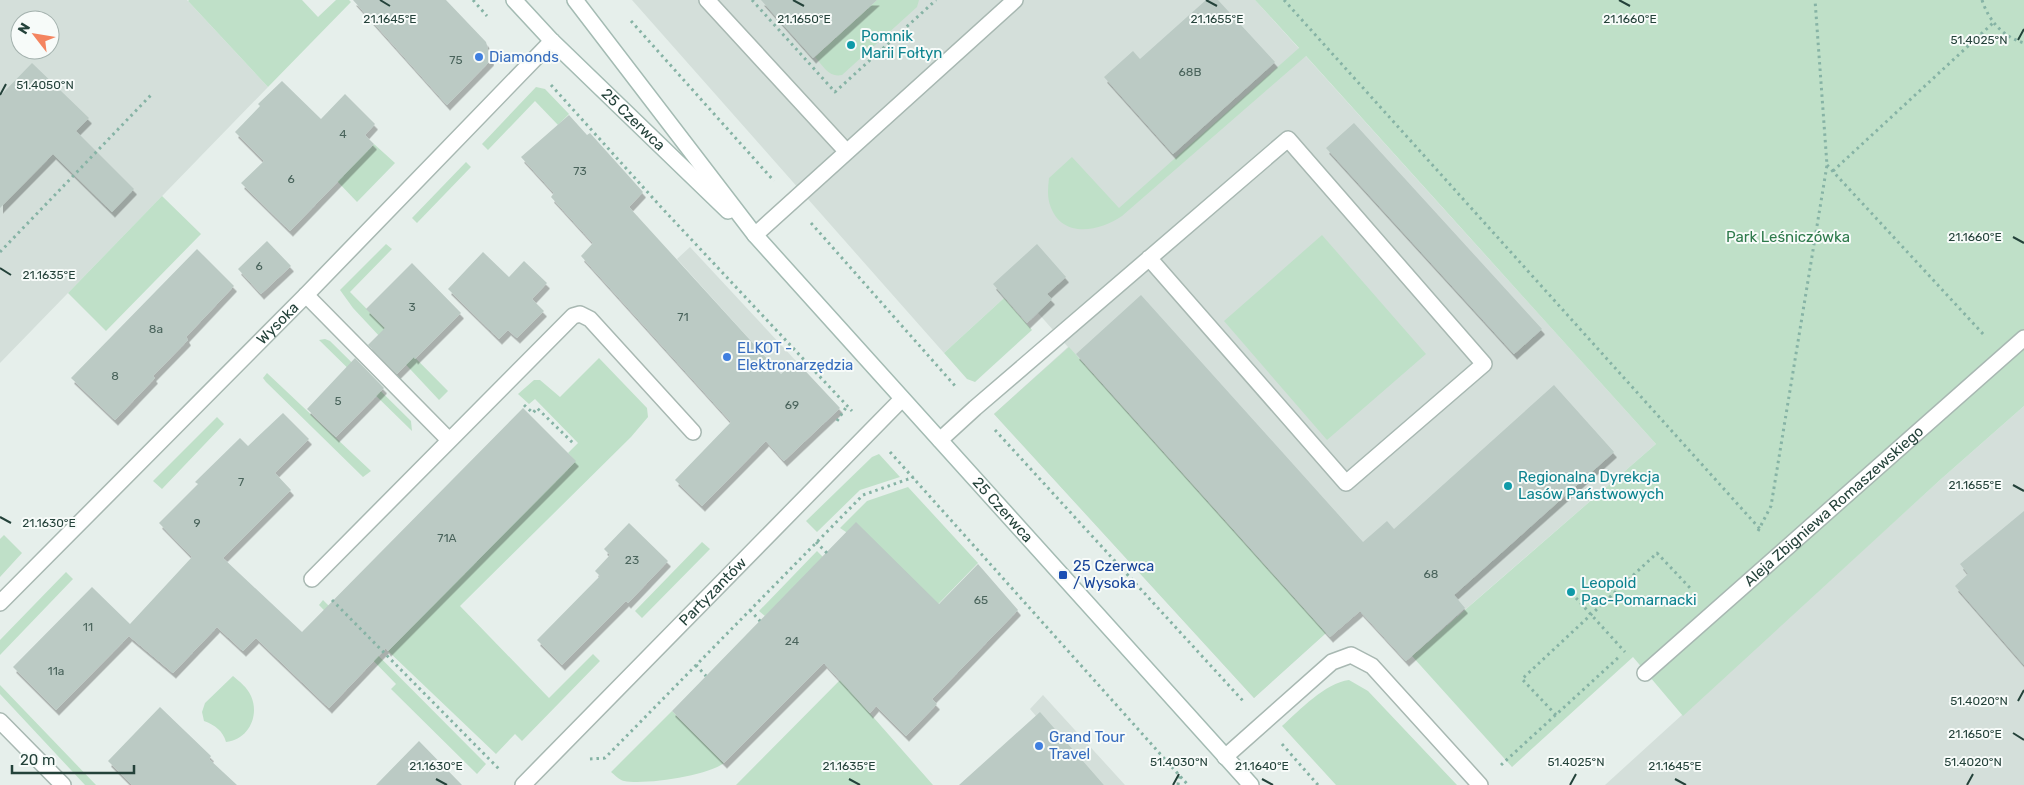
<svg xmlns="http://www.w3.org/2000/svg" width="2024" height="785" font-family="Rubik,sans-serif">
<defs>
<filter id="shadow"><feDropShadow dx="3" dy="5.5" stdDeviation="0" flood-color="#0004"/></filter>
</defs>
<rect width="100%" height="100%" fill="#e6efeb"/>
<path fill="#d4dfda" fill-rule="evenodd" d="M 0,0 L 187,0 L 268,87 L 0,363 ZM 20,20 L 50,20 L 50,50 L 20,50 Z
M 632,0 L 1255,0 L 1656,444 L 1406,661 L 1360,611 L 1330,637 L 1326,633 L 1254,698 L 994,414 L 1068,347 L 1038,313 L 1027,323 L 1004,298 L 944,353 Z
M 690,247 L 796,361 L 781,374 L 677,259 Z
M 2024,406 L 2024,785 L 1605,785 L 1940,480 Z
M 1043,695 L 1125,785 L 1104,785 L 1040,713 L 1036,716 L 1030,709 Z"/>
<path fill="#bfe0c8" d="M 189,0 L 302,0 L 318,17 L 336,0 L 349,0 L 351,2 L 268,87 L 188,1 Z
M 877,0 L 919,0 L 917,7 L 842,75 C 829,78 823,66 815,57 Z
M 1255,0 L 2024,0 L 2024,406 L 1940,480 L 1683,716 L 1633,657 L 1512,767 L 1412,656 L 1656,444 L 1306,56 L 1122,216 C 1099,232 1061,239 1050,205 C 1047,196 1048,187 1049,178 L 1072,157 L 1119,208 L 1299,48 Z
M 536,87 L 545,89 L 569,114 L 558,125 L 535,101 L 488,150 L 482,144 Z
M 374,144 L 395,163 L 357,202 L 337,181 Z
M 466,162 L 471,167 L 417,223 L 412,218 Z
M 162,196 L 201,234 L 106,331 L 68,293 Z
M 1322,235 L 1426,354 L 1327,440 L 1224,321 Z
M 386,244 L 392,249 L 350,292 L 448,391 L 439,400 L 353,308 L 340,290 Z
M 1004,298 L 1032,330 L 975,382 L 967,379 L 944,353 Z
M 325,339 L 330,341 L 411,421 L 412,431 L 319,340 Z
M 1069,347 L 1326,633 L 1254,698 L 994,414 Z
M 599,358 L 647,408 L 648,417 L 631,437 L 460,606 L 549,698 L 593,654 L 600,661 L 522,741 L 515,734 L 496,754 L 388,651 L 575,461 L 568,453 L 578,443 L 535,399 L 529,404 L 518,394 L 534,380 L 540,380 L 560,397 Z
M 267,373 L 371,471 L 363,477 L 266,382 L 263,378 Z
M 217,417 L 224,424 L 162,489 L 153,481 Z
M 879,454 L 900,477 L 860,490 L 817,532 L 806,521 L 872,457 Z
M 908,487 L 978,563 L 852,693 L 933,785 L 736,785 L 846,674 L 846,532 L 840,528 L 867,501 Z
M 4,535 L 22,553 L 0,577 L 0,539 Z
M 702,542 L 710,549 L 642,618 L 635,611 Z
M 817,551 L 823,557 L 765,616 L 759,611 Z
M 66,572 L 73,579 L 0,655 L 0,640 Z
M 323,600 L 486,764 L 477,774 L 391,689 L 396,684 L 319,605 Z
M 233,676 C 240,682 247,687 251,696 C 260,716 248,740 226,742 C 223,731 215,725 204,721 L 202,712 L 205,703 Z
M 1349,680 L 1368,691 L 1457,785 L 1336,785 L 1282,726 C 1300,710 1325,683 1349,680 Z
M 0,685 L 96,785 L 85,785 L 0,694 Z
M 672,711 L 724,763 C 707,776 645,785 624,781 C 619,780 615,775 611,772 Z"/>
<path fill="#bbcac4" filter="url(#shadow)" d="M 353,0 L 446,0 L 486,42 L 491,60 L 447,105 Z
M 761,0 L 877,0 L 813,58 Z
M 1206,0 L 1218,0 L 1275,62 L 1173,154 L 1104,77 L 1133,51 L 1140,59 Z
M 32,63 L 89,118 L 76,131 L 134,189 L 112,212 L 53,154 L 0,208 L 0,96 Z
M 282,81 L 321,119 L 345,94 L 375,124 L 365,135 L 374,144 L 290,231 L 241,183 L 264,161 L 235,132 L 260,106 L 258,104 Z
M 569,115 L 587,135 L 590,133 L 643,192 L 629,207 L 781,374 L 796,361 L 840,408 L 784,461 L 766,441 L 702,506 L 675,480 L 731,422 L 581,256 L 593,243 L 551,197 L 554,193 L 521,157 Z
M 1354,123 L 1542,329 L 1514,354 L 1326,148 Z
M 267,241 L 291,266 L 261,294 L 238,269 Z
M 1037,244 L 1066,277 L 1047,294 L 1052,299 L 1027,323 L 993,284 Z
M 197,249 L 234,286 L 186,337 L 188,340 L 153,376 L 155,378 L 115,420 L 71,378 Z
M 483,252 L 509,277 L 524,261 L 547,283 L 532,299 L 544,311 L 517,338 L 508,330 L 499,339 L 448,289 Z
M 412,263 L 461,313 L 415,359 L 414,357 L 397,374 L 368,345 L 385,328 L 366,309 Z
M 1141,295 L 1363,542 L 1387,521 L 1394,529 L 1554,385 L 1614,452 L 1454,595 L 1465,608 L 1406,661 L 1360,611 L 1330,637 L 1076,354 Z
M 355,358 L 384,388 L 336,437 L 307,409 Z
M 523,408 L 576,461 L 388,651 L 386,648 L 329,708 L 256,638 L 243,651 L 217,627 L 173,673 L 129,636 L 56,710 L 13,667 L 92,587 L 130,624 L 192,557 L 159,523 L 198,484 L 195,482 L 240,438 L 248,446 L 283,413 L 309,439 L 275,473 L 291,490 L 223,558 L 302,632 Z
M 2024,511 L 2024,665 L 1955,586 L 1968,574 L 1960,564 Z
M 856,522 L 939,604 L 978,564 L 1018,610 L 932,699 L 937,704 L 906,736 L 876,706 L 870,713 L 824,663 L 724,763 L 672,711 Z
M 629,523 L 668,561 L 628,603 L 626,601 L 562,665 L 537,640 L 600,576 L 595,571 L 610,555 L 604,549 Z
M 160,707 L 211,756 L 209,759 L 237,785 L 132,785 L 108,761 Z
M 1040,712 L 1104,785 L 959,785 Z
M 419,741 L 462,785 L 376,785 Z"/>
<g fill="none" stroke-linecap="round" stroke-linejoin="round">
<g stroke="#a8b8b2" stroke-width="18">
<path id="lane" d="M 707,0 L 847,152
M 755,235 L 1015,0
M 306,295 L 449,440
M 940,440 L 975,408 L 1288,139 L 1484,364 L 1346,483 L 1149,258
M 312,579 L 573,316 L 580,314 L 590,319 L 693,432
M 0,721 L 63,785
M 1225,757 L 1332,662 L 1351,655 L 1372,666 L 1480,785"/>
</g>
<g stroke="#a8b8b2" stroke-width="18">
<g id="street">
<path id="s1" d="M 0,603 L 306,295 L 552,41"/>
<path id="s2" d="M 1645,673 L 2024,338"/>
<path id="s3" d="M 523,785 L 902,399"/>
</g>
</g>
<g stroke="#a4bbb3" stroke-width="18">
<g id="secondary">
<path id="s4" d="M 514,0 L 552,41 L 728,211"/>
<path id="s5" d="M 575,0 L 755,235 L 1251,785"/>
</g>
</g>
<path stroke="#86b3a5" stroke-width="3" stroke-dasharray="2.5 4" stroke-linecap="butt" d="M 473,0 L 487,16
M 752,0 L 835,92 L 936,0
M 1284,0 L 1760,529
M 1982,0 C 1989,21 2002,36 2024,43
M 631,21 L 774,181
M 551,85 L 661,207 L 852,411
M 1827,165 L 1984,335
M 1833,171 L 1993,23
M 811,223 L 956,387
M 0,252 L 151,95
M 524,405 L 533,413 L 537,408 L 573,443
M 837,421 L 847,406
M 995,430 L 1244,702
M 890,452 L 1188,785
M 1758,531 L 1771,506 L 1827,165 L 1815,0
M 816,542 L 827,553
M 1576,598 L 1625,652
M 332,600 L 500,770
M 750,610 L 760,621
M 696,665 L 706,676
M 1556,715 L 1522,679 L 1657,553 L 1692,590
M 1282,744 L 1318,785
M 590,759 L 605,758 L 863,495 L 914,477
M 1501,765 L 1620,656
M 1178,785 L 1179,776"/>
<use href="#lane" stroke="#fff" stroke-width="15"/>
<use href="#street" stroke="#fff" stroke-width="15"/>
<use href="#secondary" stroke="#fff" stroke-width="15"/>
</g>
<path fill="none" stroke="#24423a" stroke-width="2" d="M 380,0 L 390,6M 793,0 L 804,6M 1206,0 L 1217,6M 1619,0 L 1630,6M 2018,40 L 2024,29M 0,95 L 6,84M 2013,237 L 2024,243M 0,268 L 11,275M 2013,485 L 2024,491M 0,517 L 11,523M 2018,701 L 2024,690M 2013,733 L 2024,740M 436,779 L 447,785M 849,779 L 860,785M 1262,779 L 1273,785M 1675,779 L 1686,785M 1173,785 L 1179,774M 1570,785 L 1576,774M 1967,785 L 1973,774"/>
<g fill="#0f9aa8" stroke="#f7fbf9" stroke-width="2">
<circle cx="851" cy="45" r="5"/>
<circle cx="1508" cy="486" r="5"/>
<circle cx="1571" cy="592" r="5"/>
</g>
<g fill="#3f7fe0" stroke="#f7fbf9" stroke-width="2">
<circle cx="479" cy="57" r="5"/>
<circle cx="727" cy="357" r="5"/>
<circle cx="1039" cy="746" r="5"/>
</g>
<rect fill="#1a4fb4" stroke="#f7fbf9" stroke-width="2" x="1058" y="570" width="10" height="10" rx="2.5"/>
<g text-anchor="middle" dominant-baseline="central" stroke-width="4" stroke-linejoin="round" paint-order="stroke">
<g font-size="12" fill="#4a645c">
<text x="456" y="60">75</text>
<text x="1190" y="72">68B</text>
<text x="343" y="134">4</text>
<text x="580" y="171">73</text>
<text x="291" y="179">6</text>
<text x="259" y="266">6</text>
<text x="412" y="307">3</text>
<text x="683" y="317">71</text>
<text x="156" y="329">8a</text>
<text x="115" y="376">8</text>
<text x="338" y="401">5</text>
<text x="792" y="405">69</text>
<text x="241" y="482">7</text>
<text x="197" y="523">9</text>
<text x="447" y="538">71A</text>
<text x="632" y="560">23</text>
<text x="1431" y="574">68</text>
<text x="981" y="600">65</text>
<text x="88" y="627">11</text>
<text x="792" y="641">24</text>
<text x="56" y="671">11a</text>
</g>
<g font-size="15" fill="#0d838f" stroke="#f7fbf9" text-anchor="start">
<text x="861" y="36">Pomnik<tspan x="861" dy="17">Marii Fołtyn</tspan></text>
<text x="1518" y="477">Regionalna Dyrekcja<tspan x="1518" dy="17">Lasów Państwowych</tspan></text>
<text x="1581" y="583">Leopold<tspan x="1581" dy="17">Pac-Pomarnacki</tspan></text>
</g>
<g font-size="15" fill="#366cbe" stroke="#f7fbf9" text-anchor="start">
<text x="489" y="57">Diamonds</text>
<text x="737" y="348">ELKOT -<tspan x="737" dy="17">Elektronarzędzia</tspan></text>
<text x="1049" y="737">Grand Tour<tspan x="1049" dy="17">Travel</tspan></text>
</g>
<g font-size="15" fill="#24423a" stroke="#f7fbf9">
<text stroke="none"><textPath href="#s4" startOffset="169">25 Czerwca</textPath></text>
<text stroke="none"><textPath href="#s1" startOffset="394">Wysoka</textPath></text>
<text stroke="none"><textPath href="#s2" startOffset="252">Aleja Zbigniewa Romaszewskiego</textPath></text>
<text stroke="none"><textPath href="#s5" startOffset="666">25 Czerwca</textPath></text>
<text stroke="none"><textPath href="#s3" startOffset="271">Partyzantów</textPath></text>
</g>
<g font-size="15" fill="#2d7a4b" stroke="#f7fbf9">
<text x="1788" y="237">Park Leśniczówka</text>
</g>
<g font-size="15" fill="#164399" stroke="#f7fbf9" text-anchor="start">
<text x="1073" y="566">25 Czerwca<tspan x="1073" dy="17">/ Wysoka</tspan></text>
</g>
</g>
<g font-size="12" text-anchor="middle" fill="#24423a" stroke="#f7fbf9" stroke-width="4" stroke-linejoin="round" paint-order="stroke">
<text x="390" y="23">21.1645°E</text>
<text x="804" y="23">21.1650°E</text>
<text x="1217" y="23">21.1655°E</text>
<text x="1630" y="23">21.1660°E</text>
<text x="1979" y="44">51.4025°N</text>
<text x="45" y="89">51.4050°N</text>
<text x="1975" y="241">21.1660°E</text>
<text x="49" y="279">21.1635°E</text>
<text x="1975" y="489">21.1655°E</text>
<text x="49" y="527">21.1630°E</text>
<text x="1979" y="705">51.4020°N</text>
<text x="1975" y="738">21.1650°E</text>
<text x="1179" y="766">51.4030°N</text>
<text x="1576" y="766">51.4025°N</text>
<text x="1973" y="766">51.4020°N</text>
<text x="436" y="770">21.1630°E</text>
<text x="849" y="770">21.1635°E</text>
<text x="1262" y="770">21.1640°E</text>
<text x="1675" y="770">21.1645°E</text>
</g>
<g transform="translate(35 35) rotate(301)"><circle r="24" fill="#f7fbf9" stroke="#a3b1ad"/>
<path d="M0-4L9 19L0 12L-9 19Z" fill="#f4845f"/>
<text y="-8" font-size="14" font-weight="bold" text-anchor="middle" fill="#24423a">N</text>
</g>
<path d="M12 765v8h122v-8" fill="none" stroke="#24423a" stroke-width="2.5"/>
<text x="20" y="765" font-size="15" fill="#24423a" stroke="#f7fbf9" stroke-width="4" paint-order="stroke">20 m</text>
</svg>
